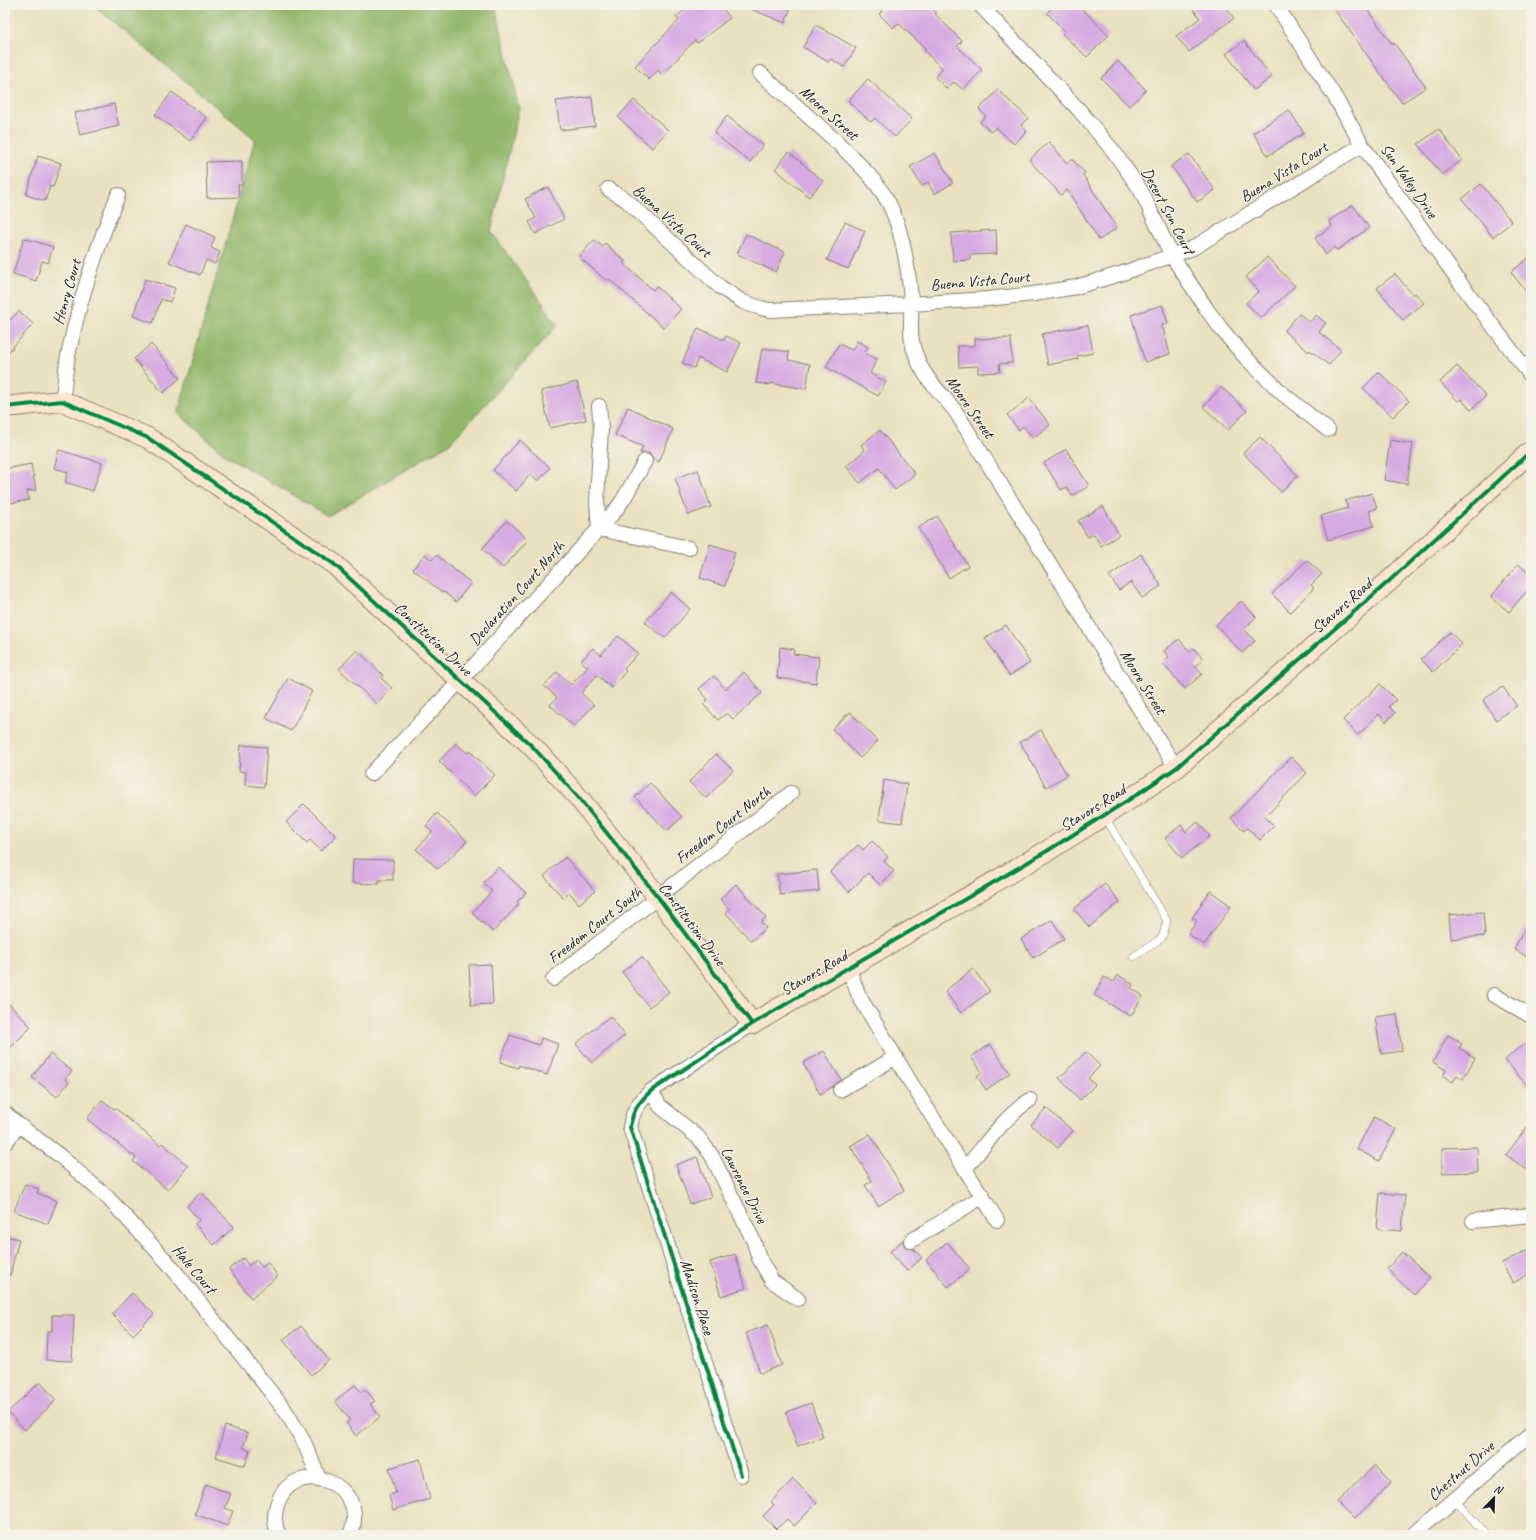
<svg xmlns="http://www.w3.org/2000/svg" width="1536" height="1540" font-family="Caveat,sans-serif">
<rect width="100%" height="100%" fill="#f7f3e8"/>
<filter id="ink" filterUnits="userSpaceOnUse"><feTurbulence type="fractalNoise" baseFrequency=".025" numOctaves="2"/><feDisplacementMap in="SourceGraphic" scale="8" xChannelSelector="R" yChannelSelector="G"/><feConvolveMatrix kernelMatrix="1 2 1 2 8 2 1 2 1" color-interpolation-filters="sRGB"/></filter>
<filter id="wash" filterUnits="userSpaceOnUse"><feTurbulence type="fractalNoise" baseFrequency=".012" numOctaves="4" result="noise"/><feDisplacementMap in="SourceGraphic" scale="16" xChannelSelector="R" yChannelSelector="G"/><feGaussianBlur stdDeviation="0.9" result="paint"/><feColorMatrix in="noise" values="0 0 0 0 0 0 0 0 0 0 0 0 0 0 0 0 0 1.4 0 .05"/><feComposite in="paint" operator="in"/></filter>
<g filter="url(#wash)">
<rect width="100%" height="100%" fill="#e9e1bf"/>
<path fill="#93b86c" stroke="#586a44" d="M 93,5 L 495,5 L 519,108 L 491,231 L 558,325 L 449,444 L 328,516 L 225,455 L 178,413 L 255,139 Z"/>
<g id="blocks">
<path fill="#d7aae3" d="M 691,5 L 720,5 L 730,18 L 697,43 L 695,40 L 662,75 L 658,70 L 649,80 L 635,66 L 679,20 L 676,17 Z
M 741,5 L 792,5 L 785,23 Z
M 888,5 L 928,5 L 937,13 L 935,14 L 962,41 L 957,46 L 982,70 L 963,90 L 954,82 L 947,89 L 935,77 L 943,69 L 924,51 L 926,49 L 898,23 L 893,28 L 879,14 Z
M 1055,5 L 1078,5 L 1109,35 L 1087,57 L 1062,34 L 1065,31 L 1047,13 Z
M 1190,5 L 1224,5 L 1234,18 L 1189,52 L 1176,36 L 1200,18 Z
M 1331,5 L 1364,5 L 1392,44 L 1394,43 L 1426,87 L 1402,103 Z
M 816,25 L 856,48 L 844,67 L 831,59 L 828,62 L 803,47 Z
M 1244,41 L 1272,77 L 1254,90 L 1226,54 Z
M 1118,61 L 1146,90 L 1129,106 L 1101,78 Z
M 868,79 L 912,119 L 895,137 L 875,118 L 871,122 L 848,101 Z
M 998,90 L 1028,118 L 1021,125 L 1027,131 L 1014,144 L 996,127 L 991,132 L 980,122 L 986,116 L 979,109 Z
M 172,92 L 207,118 L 190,141 L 155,115 Z
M 592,97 L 595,126 L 560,130 L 556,101 Z
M 634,100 L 668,130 L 652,148 L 618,117 Z
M 114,104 L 119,126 L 80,135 L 75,113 Z
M 1289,110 L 1304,133 L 1268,156 L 1253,133 Z
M 727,116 L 763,145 L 750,162 L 714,133 Z
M 1439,129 L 1462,160 L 1442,175 L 1418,144 Z
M 1049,142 L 1067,163 L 1072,159 L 1085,173 L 1083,175 L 1117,228 L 1099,240 L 1067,190 L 1061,195 L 1029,160 Z
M 789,152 L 823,181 L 809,197 L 775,169 Z
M 935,153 L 953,183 L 934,194 L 928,182 L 922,186 L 910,167 Z
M 1189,154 L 1215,190 L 1197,202 L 1171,166 Z
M 38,156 L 61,163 L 53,187 L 50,186 L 45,201 L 26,195 Z
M 242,161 L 242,185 L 238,185 L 239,197 L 207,198 L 206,162 Z
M 1481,184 L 1512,222 L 1493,237 L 1462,199 Z
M 548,187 L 564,219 L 535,234 L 529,222 L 536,218 L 525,199 Z
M 1353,205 L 1369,228 L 1337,250 L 1334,247 L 1326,255 L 1315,238 L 1332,226 L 1329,221 Z
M 845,222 L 865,231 L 848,269 L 827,260 Z
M 186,224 L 215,237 L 211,248 L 220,252 L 215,264 L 206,260 L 200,275 L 169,262 Z
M 996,230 L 997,254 L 970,255 L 970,260 L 953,261 L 951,233 Z
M 746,234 L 785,252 L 776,272 L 737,254 Z
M 24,238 L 53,247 L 48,263 L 42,261 L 36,281 L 13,274 Z
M 594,240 L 603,247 L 605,243 L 625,261 L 623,263 L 653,290 L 656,286 L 681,309 L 664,328 L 609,279 L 607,281 L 579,257 Z
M 1531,256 L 1531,298 L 1511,272 Z
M 1267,257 L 1295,286 L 1261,318 L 1246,303 L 1259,291 L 1246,277 Z
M 1395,274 L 1413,295 L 1415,293 L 1424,303 L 1403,320 L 1377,288 Z
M 145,279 L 175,288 L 170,302 L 161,299 L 153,323 L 133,316 Z
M 1162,305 L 1168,323 L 1162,325 L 1170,354 L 1145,362 L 1131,315 Z
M 19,311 L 33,324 L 5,356 L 5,325 Z
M 1299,314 L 1310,322 L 1316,315 L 1326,323 L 1319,332 L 1341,350 L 1329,365 L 1310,350 L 1309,352 L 1284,331 Z
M 1088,325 L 1093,353 L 1077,356 L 1078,359 L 1048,365 L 1042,334 Z
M 698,328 L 724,340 L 726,336 L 741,343 L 727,372 L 698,358 L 694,368 L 682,363 Z
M 1011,338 L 1012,363 L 999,364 L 1000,372 L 978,373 L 978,366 L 959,367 L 958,346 L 975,346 L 975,339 Z
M 857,341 L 868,347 L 865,353 L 877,359 L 870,373 L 886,382 L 878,396 L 826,367 L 839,344 L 852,350 Z
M 151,344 L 180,378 L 163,393 L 134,359 Z
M 762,348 L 789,352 L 788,360 L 810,364 L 806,389 L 770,383 L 770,385 L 756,383 Z
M 1457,366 L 1486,396 L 1471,410 L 1461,399 L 1458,401 L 1440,382 Z
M 1379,372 L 1409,401 L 1393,417 L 1363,388 Z
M 577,382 L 586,420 L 550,428 L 541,391 Z
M 1221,387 L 1247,411 L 1228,430 L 1203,407 Z
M 1029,398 L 1050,425 L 1033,438 L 1023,426 L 1019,430 L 1007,415 Z
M 628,407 L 673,429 L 659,462 L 653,459 L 649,453 L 640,453 L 643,447 L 615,435 Z
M 880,430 L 915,474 L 895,490 L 879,468 L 860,483 L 846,466 L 865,450 L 861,445 Z
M 1260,437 L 1298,476 L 1281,492 L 1243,453 Z
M 520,440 L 550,468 L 538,481 L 531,474 L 516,491 L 493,470 Z
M 1390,440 L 1413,444 L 1407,484 L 1384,480 Z
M 1066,449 L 1089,486 L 1072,496 L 1067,487 L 1061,490 L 1044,463 Z
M 59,450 L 102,463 L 93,491 L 65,482 L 68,472 L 54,468 Z
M 31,464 L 36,490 L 27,491 L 29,500 L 5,504 L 5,469 Z
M 698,470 L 711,507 L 688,515 L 675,478 Z
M 1372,493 L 1377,508 L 1369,511 L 1374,526 L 1328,540 L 1321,516 L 1348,508 L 1345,501 Z
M 1103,506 L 1119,535 L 1101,546 L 1094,534 L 1088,537 L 1078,521 Z
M 937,516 L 968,566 L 949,578 L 918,528 Z
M 507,521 L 528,540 L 503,568 L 482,549 Z
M 710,544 L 735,552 L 725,586 L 700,578 Z
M 425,554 L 432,560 L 436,555 L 471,583 L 456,602 L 444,592 L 443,593 L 413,569 Z
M 1141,554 L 1161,586 L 1142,598 L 1131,582 L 1119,590 L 1109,576 Z
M 1307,560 L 1322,574 L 1311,585 L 1314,588 L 1290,612 L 1272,594 Z
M 1518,564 L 1531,575 L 1531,586 L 1509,612 L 1491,597 Z
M 671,592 L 690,609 L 665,638 L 645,622 Z
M 1241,601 L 1256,617 L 1244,629 L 1255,641 L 1242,653 L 1216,625 Z
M 1006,625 L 1030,663 L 1009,676 L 985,638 Z
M 1450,632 L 1462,644 L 1433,672 L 1421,659 Z
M 618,636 L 638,653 L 624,669 L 626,671 L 612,688 L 597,675 L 581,693 L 594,705 L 574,726 L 550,705 L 557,697 L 544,686 L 557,672 L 571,685 L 588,667 L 581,661 L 593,648 L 601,655 Z
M 1179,639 L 1190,652 L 1194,648 L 1203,659 L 1195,666 L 1202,674 L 1185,689 L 1162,663 L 1169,657 L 1164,651 Z
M 780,647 L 794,649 L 793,654 L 819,657 L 816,683 L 777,678 Z
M 357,650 L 383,675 L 381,678 L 392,688 L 377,704 L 339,669 Z
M 744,672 L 762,693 L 733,719 L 727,713 L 718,720 L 703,704 L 708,699 L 699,689 L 714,676 L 726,689 Z
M 288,678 L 312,691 L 291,731 L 266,718 Z
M 1380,684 L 1396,700 L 1389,706 L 1395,713 L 1386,722 L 1379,714 L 1358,735 L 1343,720 Z
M 1503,687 L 1517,706 L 1496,720 L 1483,700 Z
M 850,712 L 878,741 L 860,758 L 832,729 Z
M 1041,730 L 1067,775 L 1046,787 L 1020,742 Z
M 456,743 L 467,753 L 470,751 L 495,775 L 474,796 L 439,761 Z
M 241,745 L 267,747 L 264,787 L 245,785 L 246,772 L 239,771 Z
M 716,754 L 733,770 L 706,798 L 689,782 Z
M 1291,757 L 1307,773 L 1265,817 L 1274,826 L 1260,840 L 1247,828 L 1244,831 L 1231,818 Z
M 884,780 L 907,784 L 902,823 L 879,820 Z
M 650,783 L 682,817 L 667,831 L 635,797 Z
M 304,804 L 336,836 L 321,851 L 310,840 L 307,843 L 286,822 Z
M 437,813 L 467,841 L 438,869 L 416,849 L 432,832 L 426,826 Z
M 1198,822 L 1210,836 L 1182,858 L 1165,838 L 1181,825 L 1186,832 Z
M 872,841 L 888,857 L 884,861 L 894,871 L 880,885 L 868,873 L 849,892 L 830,872 L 858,845 L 863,850 Z
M 565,857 L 595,891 L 579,904 L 569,892 L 563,898 L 544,876 Z
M 353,859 L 393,860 L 393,880 L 379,880 L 379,884 L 352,883 Z
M 498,867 L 526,893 L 517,902 L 519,904 L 493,932 L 472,913 L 492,891 L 483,883 Z
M 817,870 L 819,891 L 780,895 L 777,874 Z
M 736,884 L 766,917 L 761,922 L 766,928 L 751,941 L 726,913 L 729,909 L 720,899 Z
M 1105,884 L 1120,902 L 1089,927 L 1074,909 Z
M 1210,891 L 1231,906 L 1204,945 L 1188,934 L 1197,921 L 1192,918 Z
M 1483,912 L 1485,936 L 1451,939 L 1449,915 Z
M 1531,917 L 1531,959 L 1514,949 Z
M 1052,920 L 1064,939 L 1033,958 L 1021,939 Z
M 642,957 L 669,992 L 649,1007 L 622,972 Z
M 491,964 L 493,1004 L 471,1005 L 469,965 Z
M 973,969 L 990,991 L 961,1013 L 945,991 Z
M 1118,975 L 1133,984 L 1131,988 L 1143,996 L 1131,1016 L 1094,995 L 1104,977 L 1114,982 Z
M 5,1000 L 31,1027 L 5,1053 Z
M 1397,1014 L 1402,1051 L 1381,1054 L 1375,1017 Z
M 610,1016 L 625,1035 L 592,1063 L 576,1044 Z
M 510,1035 L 539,1045 L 541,1038 L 558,1044 L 547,1075 L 519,1065 L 518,1068 L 500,1062 Z
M 1448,1035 L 1462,1044 L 1459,1048 L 1475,1058 L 1463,1079 L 1457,1075 L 1453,1082 L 1443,1076 L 1446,1070 L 1433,1062 Z
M 990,1044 L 1010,1073 L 986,1090 L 977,1076 L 982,1072 L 971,1057 Z
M 1523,1044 L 1531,1052 L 1531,1090 L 1505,1060 Z
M 824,1051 L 841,1080 L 832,1087 L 820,1094 L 803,1063 Z
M 1086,1052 L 1100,1066 L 1088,1078 L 1095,1085 L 1080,1100 L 1059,1078 Z
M 50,1054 L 72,1071 L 65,1079 L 69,1082 L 57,1097 L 32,1077 Z
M 102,1100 L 114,1109 L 115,1108 L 160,1145 L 162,1143 L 188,1166 L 168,1190 L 133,1161 L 136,1158 L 87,1119 Z
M 1046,1108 L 1073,1131 L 1058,1148 L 1031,1125 Z
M 1374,1117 L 1396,1129 L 1379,1161 L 1357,1149 Z
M 1531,1122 L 1531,1173 L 1506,1155 Z
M 870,1134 L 904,1190 L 878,1206 L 865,1185 L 872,1181 L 850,1146 Z
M 1477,1147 L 1478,1172 L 1442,1173 L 1442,1148 Z
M 697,1157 L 711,1197 L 690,1204 L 676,1165 Z
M 25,1184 L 39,1189 L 37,1193 L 57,1201 L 48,1224 L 14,1211 Z
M 201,1192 L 234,1227 L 214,1245 L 195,1224 L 199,1220 L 187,1206 Z
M 1380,1193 L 1405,1195 L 1402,1231 L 1377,1229 Z
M 5,1236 L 19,1239 L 10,1275 L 5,1274 Z
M 903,1240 L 904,1245 L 907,1248 L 914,1249 L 922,1258 L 907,1271 L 890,1252 Z
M 947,1242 L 970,1269 L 948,1287 L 926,1260 Z
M 1531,1248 L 1531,1273 L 1513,1283 L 1502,1263 Z
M 1402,1252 L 1430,1278 L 1414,1295 L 1387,1269 Z
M 735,1254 L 746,1288 L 721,1296 L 710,1262 Z
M 243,1258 L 249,1266 L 256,1260 L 262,1267 L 268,1263 L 278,1276 L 251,1298 L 229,1269 Z
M 132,1293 L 154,1314 L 133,1335 L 112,1314 Z
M 52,1315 L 74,1315 L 72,1361 L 46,1360 L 47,1331 L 52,1331 Z
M 768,1325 L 782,1365 L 760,1373 L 746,1333 Z
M 301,1326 L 329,1360 L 311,1375 L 283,1340 Z
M 40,1382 L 56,1400 L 25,1430 L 8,1412 Z
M 355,1385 L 361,1392 L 365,1389 L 375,1401 L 370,1404 L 380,1417 L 356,1436 L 346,1423 L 350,1420 L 335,1401 Z
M 811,1403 L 823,1437 L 797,1446 L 786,1412 Z
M 225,1426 L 248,1433 L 243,1448 L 250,1450 L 245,1466 L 216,1457 Z
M 420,1459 L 430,1499 L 393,1510 L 389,1495 L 396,1493 L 389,1468 Z
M 1375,1465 L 1392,1482 L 1354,1519 L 1337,1502 Z
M 793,1479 L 817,1503 L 794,1526 L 787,1519 L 776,1529 L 763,1516 L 774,1505 L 771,1502 Z
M 206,1484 L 231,1494 L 225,1508 L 233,1511 L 227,1526 L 195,1514 Z"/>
</g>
</g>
<g filter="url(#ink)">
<use href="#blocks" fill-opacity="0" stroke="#827e6e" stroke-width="1"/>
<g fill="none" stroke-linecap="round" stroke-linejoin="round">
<g stroke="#827e6e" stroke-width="8">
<path id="lane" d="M 1105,817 L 1167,921 L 1162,938 L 1133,957
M 1455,1499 L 1486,1535"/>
</g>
<g stroke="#827e6e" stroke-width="16">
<path id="street" d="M 980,5 L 1080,111 L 1114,152 L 1140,189 L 1172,256 L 1208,311 L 1222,330 L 1246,358 L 1283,394 L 1328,430
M 1276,5 L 1335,97 L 1362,145 L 1461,284 L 1531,376
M 760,73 C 786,97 813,120 839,144 C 859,164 880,183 892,210 C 903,235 910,276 911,304 C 912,326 908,337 917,358 C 924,378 943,395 956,412 L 1176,768
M 608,189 L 625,199 L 720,287 L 743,302 L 761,308 L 770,310 L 911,304 L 987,299 L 1034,294 L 1076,287 L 1120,274 L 1193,248 L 1362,145
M 62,401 C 65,386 65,371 68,356 C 79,300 97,247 118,195
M 599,406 L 601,428 L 597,501 L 599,529
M 599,529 L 689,548
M 371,774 L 461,680 L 615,511 L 623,500 L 645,461
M 848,967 L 859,996 L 908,1078 L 997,1220
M 553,979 L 791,793
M 1494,995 L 1531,1016
M 840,1090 L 896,1057
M 651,1091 L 660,1106 L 699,1138 L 712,1156 L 754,1242 L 759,1258 L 772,1281 L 798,1299
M 5,1113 L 19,1125 L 60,1156 L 108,1198 L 170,1265 L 285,1410 L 303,1440 L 319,1478
M 5,1143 L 19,1125
M 965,1169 C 986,1144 1003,1118 1030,1100
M 1473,1221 L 1531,1215
M 911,1241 L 983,1196
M 741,1475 L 630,1127 C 633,1110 638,1103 651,1091 L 752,1024
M 279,1535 C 274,1525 274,1515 277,1505 C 292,1454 373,1483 350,1535
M 1413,1535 L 1531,1434"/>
</g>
<g stroke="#827e6e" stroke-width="22">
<path id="secondary" d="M 5,407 L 62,401 L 148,438 L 334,564 L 533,747 L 578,797 L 658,897 L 752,1024 L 1047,851 L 1130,799 L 1176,768 L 1388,582 L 1531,451"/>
</g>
<use href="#lane" stroke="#fff" stroke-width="7"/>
<use href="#street" stroke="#fff" stroke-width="14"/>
<use href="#secondary" stroke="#fce5cf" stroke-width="20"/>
<g stroke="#f7f3e8" stroke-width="6">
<path id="cycleway" d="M 5,407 L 62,401 L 148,438 L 334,564 L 533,747 L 578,797 L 658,897 L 752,1024
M 741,1475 L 630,1127 C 633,1110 638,1103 651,1091 L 752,1024 L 1047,851 L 1130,799 L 1176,768 L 1388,582 L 1531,451"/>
</g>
<use href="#cycleway" stroke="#00873e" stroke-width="4"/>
</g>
</g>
<g text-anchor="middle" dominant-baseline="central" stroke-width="3" stroke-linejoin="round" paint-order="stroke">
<g font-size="16" fill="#1c1c1c" stroke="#f7f3e8">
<text transform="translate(829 113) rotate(42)">Moore Street</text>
<text transform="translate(1284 172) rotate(-32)">Buena Vista Court</text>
<text transform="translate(1409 181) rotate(55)">Sun Valley Drive</text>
<text transform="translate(1168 211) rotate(62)">Desert Sun Court</text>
<text transform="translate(672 221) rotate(42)">Buena Vista Court</text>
<text transform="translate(980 281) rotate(-5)">Buena Vista Court</text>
<text transform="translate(67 292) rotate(-74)">Henry Court</text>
<text transform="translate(970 407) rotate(55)">Moore Street</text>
<text transform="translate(517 593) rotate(-48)">Declaration Court North</text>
<text transform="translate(1342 606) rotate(-41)">Stavors Road</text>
<text transform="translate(433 639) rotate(43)">Constitution Drive</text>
<text transform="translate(1143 682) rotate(58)">Moore Street</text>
<text transform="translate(1093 808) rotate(-32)">Stavors Road</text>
<text transform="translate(723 825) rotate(-38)">Freedom Court North</text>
<text transform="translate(692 924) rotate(53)">Constitution Drive</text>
<text transform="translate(595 925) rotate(-38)">Freedom Court South</text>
<text transform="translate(814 973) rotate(-30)">Stavors Road</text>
<text transform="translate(744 1185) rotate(63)">Lawrence Drive</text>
<text transform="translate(194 1269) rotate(50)">Hale Court</text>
<text transform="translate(697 1297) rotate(72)">Madison Place</text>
<text transform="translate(1461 1471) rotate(-41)">Chestnut Drive</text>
</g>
</g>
<rect width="1536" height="1540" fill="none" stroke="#f7f3e8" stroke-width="20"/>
<g transform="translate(1494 1498) rotate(23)" stroke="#f7f3e8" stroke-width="3" paint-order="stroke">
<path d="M0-3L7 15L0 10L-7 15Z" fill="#1c1c1c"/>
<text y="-6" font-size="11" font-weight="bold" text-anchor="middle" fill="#1c1c1c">N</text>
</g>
</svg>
